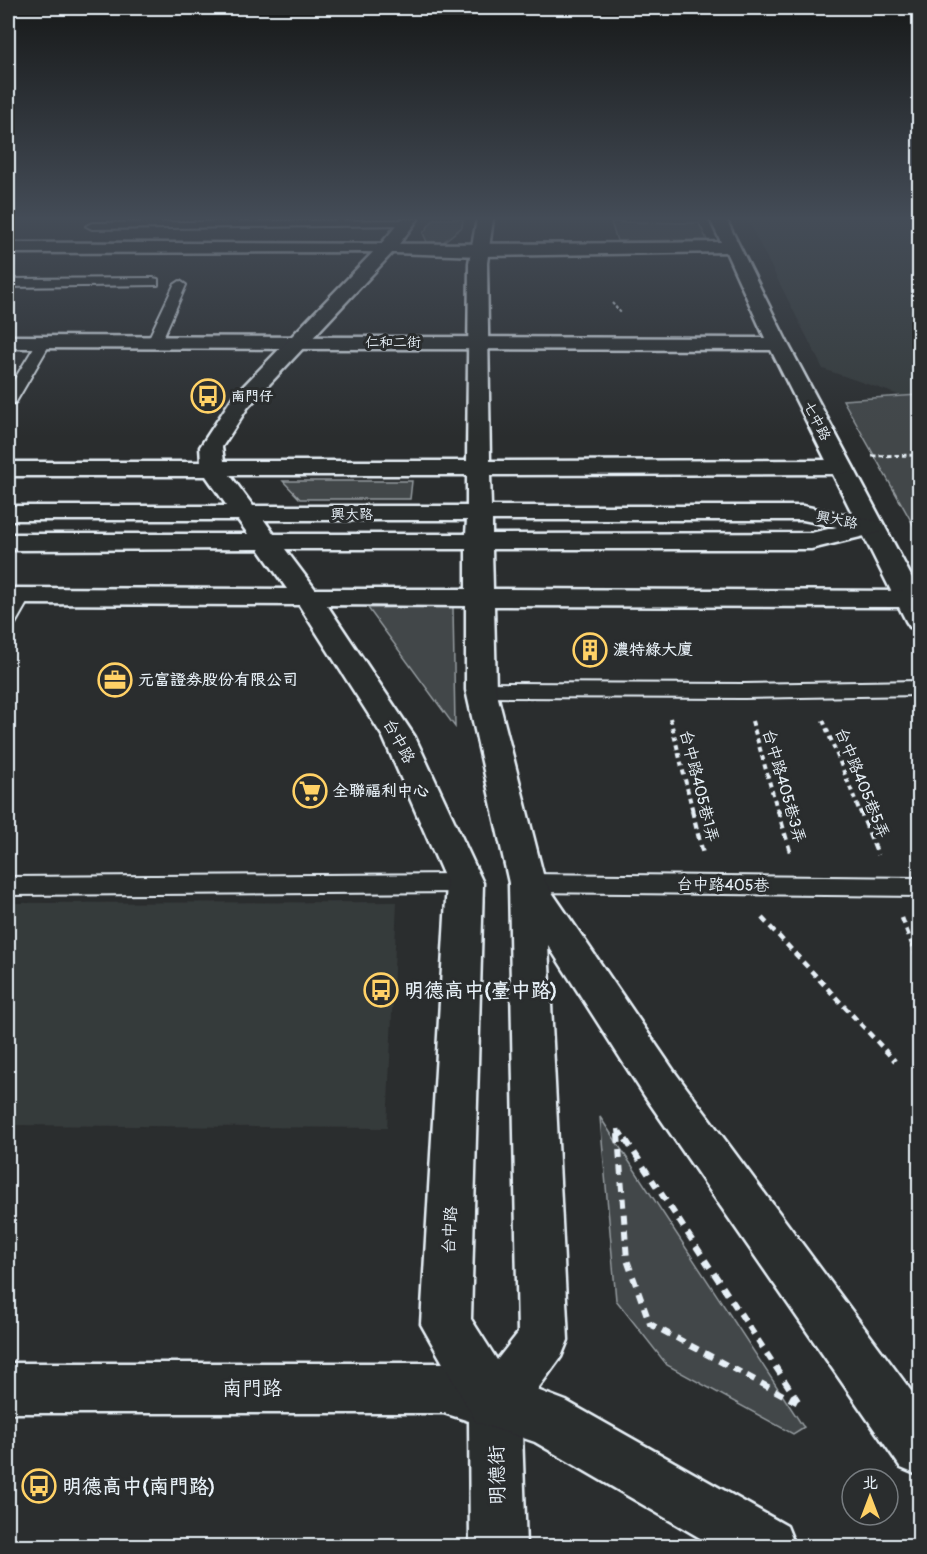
<svg xmlns="http://www.w3.org/2000/svg" width="927" height="1554" font-family="Pangolin,'LXGW WenKai TC',sans-serif">
<rect width="100%" height="100%" fill="#2a2d2e"/>
<filter id="ink" filterUnits="userSpaceOnUse"><feTurbulence type="fractalNoise" baseFrequency=".0167" numOctaves="2"/><feDisplacementMap in="SourceGraphic" scale="12" xChannelSelector="R" yChannelSelector="G"/><feConvolveMatrix kernelMatrix="1 2 1 2 8 2 1 2 1" color-interpolation-filters="sRGB"/></filter>
<g filter="url(#ink)">
<path fill="#363a3b" d="M 747,219 L 919,219 L 919,395 L 902,396 L 823,369 Z
M 397,902 L 387,1128 L 8,1125 L 8,903 Z"/>
<path fill="#424648" stroke="#959ca0" stroke-width="1.5" d="M 434,219 L 463,219 L 462,227 L 442,243 L 427,242 L 423,233 Z
M 611,222 L 699,223 L 707,240 L 617,241 Z
M 919,395 L 920,395 L 919,535 L 843,400 Z
M 283,481 L 412,481 L 410,499 L 300,499 Z
M 453,607 L 455,727 L 368,608 Z
M 600,1117 L 802,1425 L 804,1427 L 793,1434 L 667,1365 L 616,1300 Z"/>
<g fill="none" stroke-linecap="round" stroke-linejoin="round">
<g stroke="#e8f1f8" stroke-width="4">
<path id="lane" d="M 406,220 L 412,223 L 410,225 L 92,229 L 86,226 L 92,223 Z
M 153,278 L 158,279 L 158,285 L 8,287 L 8,279 Z
M 180,281 L 186,285 L 161,342 L 154,346 L 149,345 L 147,342 L 174,285 Z
M 44,338 L 51,342 L 16,402 L 8,407 L 8,390 L 39,339 Z
M 21,590 L 28,592 L 31,596 L 15,624 L 8,626 L 8,602 L 14,592 Z
M 920,681 L 920,695 L 744,698 L 481,697 L 473,695 L 470,690 L 473,685 L 481,683 L 744,684 Z
M 465,874 L 474,877 L 478,883 L 474,889 L 465,892 L 8,895 L 8,877 Z
M 527,874 L 920,878 L 920,896 L 527,892 L 518,889 L 514,883 L 518,877 Z"/>
</g>
<g stroke="#e8f1f8" stroke-width="5">
<path id="street" d="M 710,219 L 726,219 L 788,344 L 920,593 L 920,629 L 910,627 L 906,621 L 771,350 L 8,348 L 8,336 L 765,338 L 726,252 L 480,256 L 366,252 L 8,253 L 8,243 C 246,242 483,246 721,242 Z
M 8,1363 L 444,1363 L 514,1386 L 521,1404 L 526,1546 L 470,1546 L 469,1421 L 444,1413 L 8,1413 Z"/>
</g>
<g stroke="#e8f1f8" stroke-width="5">
<path id="secondary" d="M 402,219 L 418,219 L 393,252 L 248,407 L 222,447 L 224,461 L 467,461 L 469,263 L 477,219 L 493,219 L 487,263 L 490,461 L 841,460 L 849,462 L 853,467 L 849,472 L 841,474 L 490,475 L 491,506 L 803,506 L 881,522 L 885,527 L 881,532 L 811,549 L 492,549 L 493,589 L 909,591 L 920,594 L 919,605 L 909,607 L 494,606 L 496,690 L 545,882 L 674,1071 L 920,1403 L 920,1476 L 901,1468 L 644,1095 L 548,945 L 568,1340 L 561,1357 L 537,1390 L 566,1401 L 787,1526 L 795,1546 L 714,1546 L 535,1442 L 476,1422 L 421,1324 L 447,883 L 383,737 L 299,605 L 8,604 L 8,588 L 287,589 L 259,549 L 8,550 L 8,534 L 248,534 L 238,520 L 8,520 L 8,506 L 227,506 L 206,476 L 8,476 L 8,462 L 201,462 L 200,447 L 232,398 L 381,244 ZM 230,475 L 467,475 L 467,506 L 253,506 ZM 264,520 L 467,520 L 466,534 L 274,534 ZM 492,520 L 803,520 L 837,527 L 811,533 L 492,534 ZM 285,549 L 466,549 L 466,589 L 315,589 ZM 327,605 L 466,606 L 466,690 L 509,883 L 518,1333 L 497,1360 L 471,1319 L 483,883 L 415,737 Z"/>
</g>
<path stroke="#e8f1f8" stroke-width="2" stroke-dasharray="3 2" stroke-linecap="butt" d="M 612,303 L 622,314"/>
<path stroke="#e8f1f8" stroke-width="3" stroke-dasharray="4.5 3" stroke-linecap="butt" d="M 872,456 L 920,455"/>
<path stroke="#e8f1f8" stroke-width="4" stroke-dasharray="5 4" stroke-linecap="butt" d="M 670,718 L 693,812
M 823,720 L 860,812
M 752,721 L 778,812"/>
<path stroke="#e8f1f8" stroke-width="4.5" stroke-dasharray="7 5" stroke-linecap="butt" d="M 692,810 L 703,854
M 778,810 L 791,855
M 860,810 L 878,855
M 762,918 L 895,1061
M 902,918 L 920,965
M 619,1136 L 618,1128 L 623,1136"/>
<path stroke="#e8f1f8" stroke-width="6" stroke-dasharray="9 7" stroke-linecap="butt" d="M 618,1134 L 627,1260 L 650,1324 L 800,1404 L 622,1134"/>
<use href="#lane" fill="#2a2d2e" fill-rule="evenodd"/>
<use href="#street" fill="#2a2d2e" fill-rule="evenodd"/>
<use href="#secondary" fill="#2a2d2e" fill-rule="evenodd"/>
</g>
</g>
<linearGradient id="sky" x2="0" y2="1"><stop stop-color="#171919"/><stop offset="0.5" stop-color="#444c57"/><stop offset="1" stop-color="#444c57" stop-opacity="0"/></linearGradient>
<rect width="927" height="437" fill="url(#sky)"/>
<defs>
<g id="bus-ring" transform="scale(1.725)"><circle r="9.5" fill="#2a2d2e" stroke="#ffd166" stroke-width="1.5"/><path d="M-5-6H5V4H4V6H2V4H-2V6H-4V4H-5ZM-3.5-4V0h7V-4ZM-3.5 1.2v1.5H-2V1.2ZM2 1.2v1.5H3.5V1.2Z" fill="#ffd166"/></g>
<g id="building-ring" transform="scale(1.725)"><circle r="9.5" fill="#2a2d2e" stroke="#ffd166" stroke-width="1.5"/><path d="M-4-6H4V6H1V3H-1V6H-4ZM-2.5-4.3h1.7v1.8h-1.7ZM.8-4.3h1.7v1.8H.8ZM-2.5-1h1.7V.8h-1.7ZM.8-1h1.7V.8H.8Z" fill="#ffd166"/></g>
<g id="office-ring" transform="scale(1.725)"><circle r="9.5" fill="#2a2d2e" stroke="#ffd166" stroke-width="1.5"/><path d="M-6-3h4V-5.5h4V-3h4V5H-6ZM-1-4.5V-3h2v-1.5ZM-6 0V1H6V0Z" fill="#ffd166"/></g>
<g id="supermarket-ring" transform="scale(1.725)"><circle r="9.5" fill="#2a2d2e" stroke="#ffd166" stroke-width="1.5"/><path d="M-6-5.5h2.5l.6 2H6L4.5 2H-2.5L-4.4-4H-6ZM-1.5 3.2a1.3 1.3 0 1 0 .1 0ZM3 3.2a1.3 1.3 0 1 0 .1 0Z" fill="#ffd166"/></g>
</defs>
<g fill-rule="evenodd">
<use href="#bus-ring" x="208" y="396"/>
<use href="#building-ring" x="590" y="650"/>
<use href="#office-ring" x="115" y="680"/>
<use href="#supermarket-ring" x="310" y="791"/>
<use href="#bus-ring" x="381" y="990"/>
<use href="#bus-ring" x="39" y="1486"/>
</g>
<g text-anchor="middle" dominant-baseline="central" stroke-width="6" stroke-linejoin="round" paint-order="stroke">
<g font-size="14" fill="#e8f1f8" stroke="#2a2d2e">
<text x="393" y="342">仁和二街</text>
<text transform="translate(817 421) rotate(63)">七中路</text>
<text x="352" y="514">興大路</text>
<text transform="translate(837 520) rotate(11)">興大路</text>
</g>
<g font-size="14" font-weight="bold" fill="#e8f1f8" stroke="#2a2d2e" text-anchor="start">
<text x="231" y="396">南門仔</text>
</g>
<g font-size="16" font-weight="bold" fill="#e8f1f8" stroke="#2a2d2e" text-anchor="start">
<text x="613" y="650">濃特綠大廈</text>
<text x="138" y="680">元富證券股份有限公司</text>
<text x="333" y="791">全聯福利中心</text>
</g>
<g font-size="16" fill="#e8f1f8" stroke="#2a2d2e">
<text transform="translate(399 741) rotate(62)">台中路</text>
<text transform="translate(862 783) rotate(68)">台中路405巷5弄</text>
<text transform="translate(699 786) rotate(76)">台中路405巷1弄</text>
<text transform="translate(784 786) rotate(74)">台中路405巷3弄</text>
<text transform="translate(723 885) rotate(1)">台中路405巷</text>
<text transform="translate(450 1230) rotate(-87)">台中路</text>
</g>
<g font-size="20" font-weight="bold" fill="#e8f1f8" stroke="#2a2d2e" text-anchor="start">
<text x="404" y="990">明德高中(臺中路)</text>
<text x="62" y="1486">明德高中(南門路)</text>
</g>
<g font-size="20" fill="#e8f1f8" stroke="#2a2d2e">
<text x="252" y="1388">南門路</text>
<text transform="translate(497 1475) rotate(-91)">明德街</text>
</g>
</g>
<rect width="927" height="1554" fill="none" stroke="#2a2d2e" stroke-width="30"/>
<rect x="15" y="15" width="897" height="1524" fill="none" stroke="#e8f1f8" stroke-width="2" filter="url(#ink)"/>
<g transform="translate(870 1497)"><circle r="28" fill="#2a2d2e" stroke="#767b7f" stroke-width="1.5"/>
<path d="M0-4.5L10 22L0 15L-10 22Z" fill="#ffd166"/>
<text y="-9" font-size="16" font-weight="bold" text-anchor="middle" fill="#e8f1f8">北</text>
</g>
</svg>
